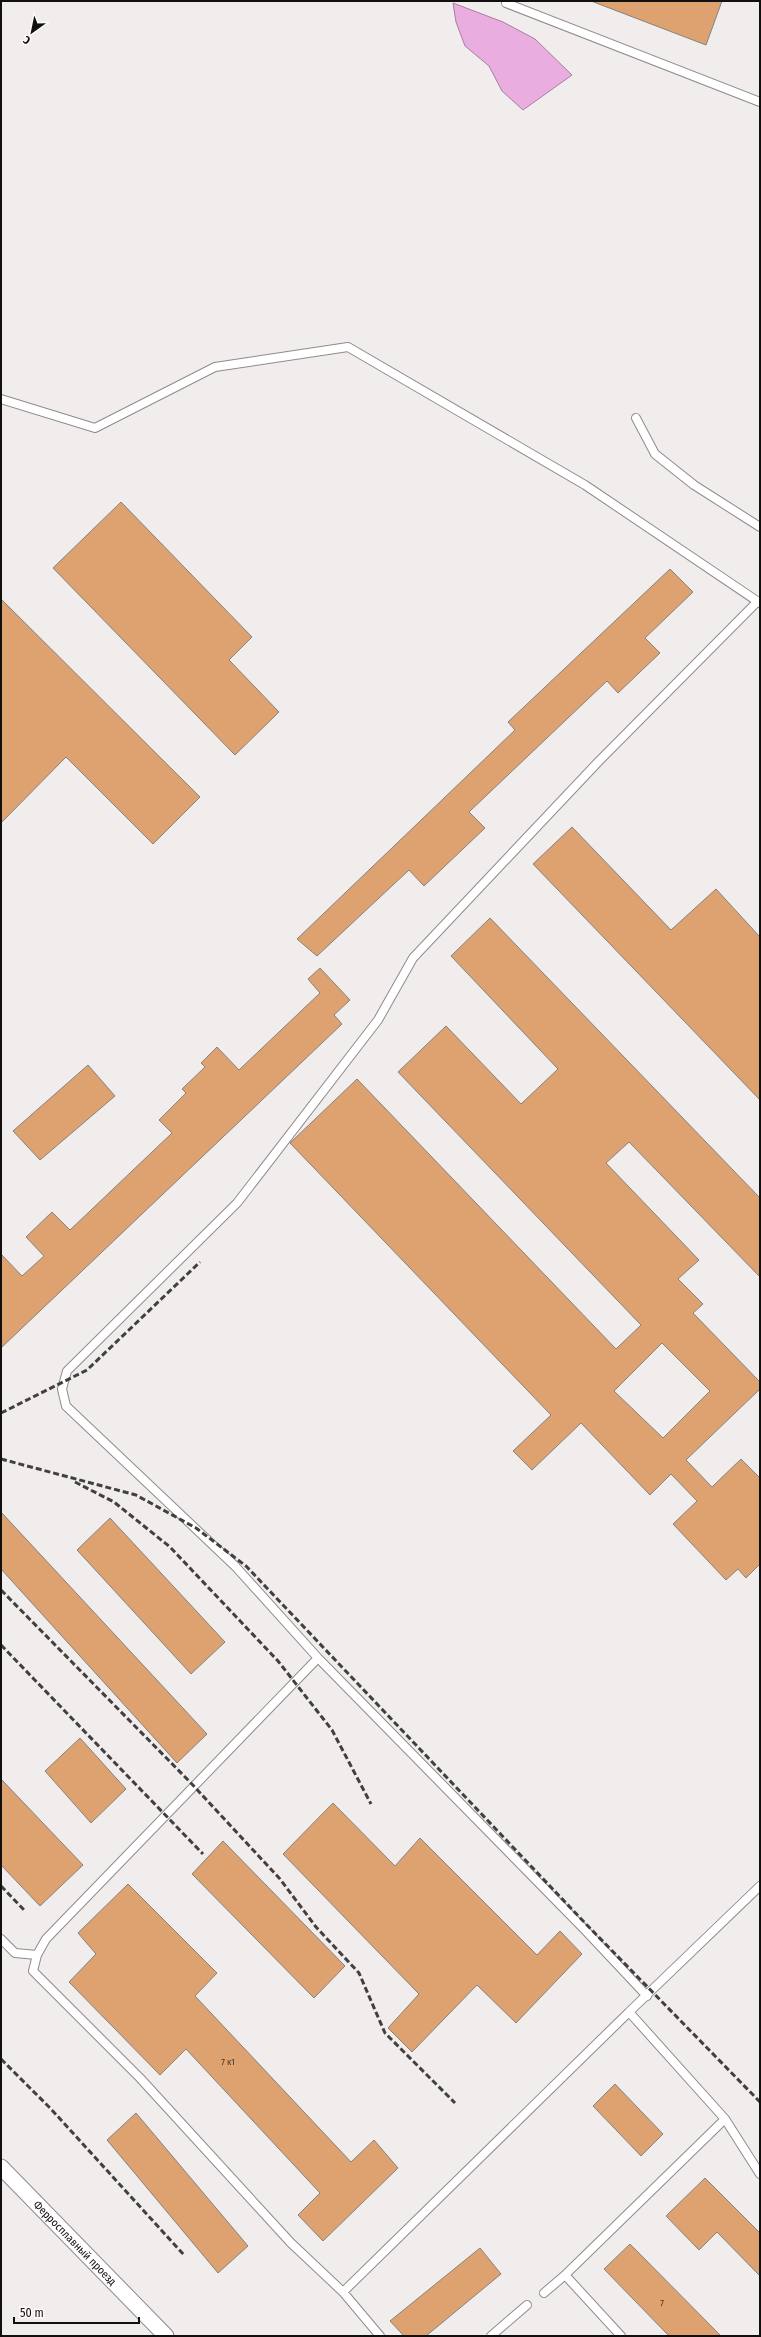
<svg xmlns="http://www.w3.org/2000/svg" width="761" height="2337" font-family="'Fira Sans Condensed',sans-serif">
<rect width="100%" height="100%" fill="#f1edec"/>
<path fill="#e9ade0" stroke="#a87ea1" d="M 453,3 L 503,22 L 535,39 L 572,75 L 523,110 L 502,91 L 489,66 L 465,46 L 456,22 Z"/>
<path fill="#dea270" stroke="#858280" fill-rule="evenodd" d="M 591,1 L 722,1 L 706,45 Z
M 121,502 L 252,637 L 229,660 L 279,712 L 235,755 L 53,568 Z
M 670,569 L 693,592 L 645,638 L 660,653 L 618,693 L 607,681 L 469,812 L 485,828 L 424,886 L 409,870 L 317,956 L 297,939 L 515,730 L 508,722 Z
M 1,599 L 200,797 L 153,844 L 66,757 L 1,823 Z
M 572,827 L 671,930 L 716,889 L 760,937 L 760,1100 L 533,864 Z
M 490,918 L 760,1198 L 760,1277 L 629,1142 L 606,1163 L 699,1260 L 678,1279 L 703,1304 L 693,1313 L 760,1382 L 760,1389 L 686,1460 L 712,1487 L 741,1459 L 760,1478 L 760,1564 L 746,1578 L 738,1569 L 726,1580 L 673,1524 L 697,1501 L 671,1474 L 650,1495 L 581,1423 L 532,1470 L 513,1451 L 551,1415 L 290,1143 L 357,1079 L 616,1349 L 641,1325 L 398,1072 L 446,1026 L 521,1104 L 558,1069 L 451,956 ZM 662,1343 L 710,1391 L 663,1438 L 614,1391 Z
M 320,968 L 350,1000 L 334,1015 L 342,1024 L 1,1348 L 1,1254 L 22,1276 L 44,1256 L 26,1237 L 52,1212 L 70,1230 L 172,1133 L 159,1120 L 186,1093 L 182,1089 L 205,1067 L 201,1063 L 217,1047 L 239,1070 L 320,993 L 308,979 Z
M 88,1065 L 115,1096 L 40,1160 L 13,1131 Z
M 1,1512 L 207,1734 L 177,1763 L 1,1569 Z
M 110,1518 L 225,1642 L 191,1674 L 77,1550 Z
M 80,1738 L 126,1789 L 91,1823 L 45,1771 Z
M 1,1779 L 83,1865 L 40,1906 L 1,1865 Z
M 333,1803 L 395,1866 L 420,1838 L 537,1955 L 560,1931 L 582,1954 L 516,2023 L 477,1985 L 412,2052 L 388,2028 L 419,1994 L 283,1854 Z
M 223,1841 L 345,1966 L 314,1998 L 192,1874 Z
M 128,1884 L 217,1973 L 195,1996 L 351,2162 L 374,2140 L 398,2168 L 323,2241 L 298,2215 L 320,2193 L 186,2049 L 160,2075 L 69,1982 L 96,1954 L 78,1933 Z
M 615,2084 L 663,2134 L 641,2156 L 593,2106 Z
M 136,2113 L 248,2246 L 218,2273 L 107,2140 Z
M 705,2178 L 760,2233 L 760,2276 L 717,2232 L 699,2250 L 666,2216 Z
M 630,2244 L 721,2336 L 669,2336 L 604,2269 Z
M 480,2248 L 501,2274 L 426,2336 L 404,2336 L 390,2321 Z"/>
<g fill="none" stroke-linecap="round" stroke-linejoin="round">
<g stroke="#8f8b8a" stroke-width="10">
<path id="lane" d="M 506,3 L 760,102
M 1,399 L 95,428 L 215,367 L 348,347 L 585,485 L 760,603
M 636,418 L 655,454 L 694,485 L 760,527
M 318,1658 L 46,1939 L 37,1955 L 33,1971 L 140,2078 L 291,2243 L 343,2292 L 380,2336
M 1,1939 L 15,1953 L 37,1955
M 647,1996 L 585,1930 L 318,1658 L 235,1566 L 66,1406 L 62,1389 L 67,1371 L 237,1203 L 378,1020 L 413,958 L 599,761 L 758,601
M 725,2119 L 760,2174
M 565,2275 L 725,2119 L 629,2012 L 760,1886
M 343,2292 L 629,2012
M 544,2293 L 565,2275 L 621,2336
M 491,2336 L 527,2305"/>
</g>
<g stroke="#8f8b8a" stroke-width="17">
<g id="street">
<path id="s1" d="M 1,2167 L 166,2336"/>
</g>
</g>
<use href="#lane" stroke="#fff" stroke-width="8"/>
<use href="#street" stroke="#fff" stroke-width="15"/>
<path stroke="#42403f" stroke-width="3" stroke-dasharray="6 3" stroke-linecap="butt" d="M 1,1413 L 87,1370 L 200,1262
M 1,1459 L 136,1495 L 196,1528 L 246,1566 L 585,1923 L 760,2102
M 75,1482 L 114,1502 L 170,1547 L 278,1661 L 332,1730 L 371,1804
M 1,1590 L 190,1782 L 280,1879 L 316,1927 L 359,1973 L 385,2033 L 455,2103
M 1,1645 L 203,1854
M 1,1886 L 25,1911
M 1,2059 L 51,2109 L 184,2255"/>
</g>
<g text-anchor="middle" dominant-baseline="central" stroke-width="3" stroke-linejoin="round" paint-order="stroke">
<g font-size="9" fill="#443427">
<text x="228" y="2062">7 к1</text>
<text x="662" y="2303">7</text>
</g>
<g font-size="11" fill="#11100f" stroke="#fffaf9">
<text stroke="none"><textPath href="#s1" startOffset="106">Ферросплавный проезд</textPath></text>
</g>
</g>
<rect width="761" height="2337" fill="none" stroke="#11100f" stroke-width="4"/>
<g transform="translate(32 32) rotate(213)" stroke="#fffaf9" stroke-width="3" paint-order="stroke">
<path d="M0-3L7 15L0 10L-7 15Z" fill="#11100f"/>
<text y="-6" font-size="11" font-weight="bold" text-anchor="middle" fill="#11100f">С</text>
</g>
<path d="M14 2317v6h125v-6" fill="none" stroke="#11100f" stroke-width="2"/>
<text x="20" y="2317" font-size="12" fill="#11100f" stroke="#fffaf9" stroke-width="3" paint-order="stroke">50 m</text>
</svg>
